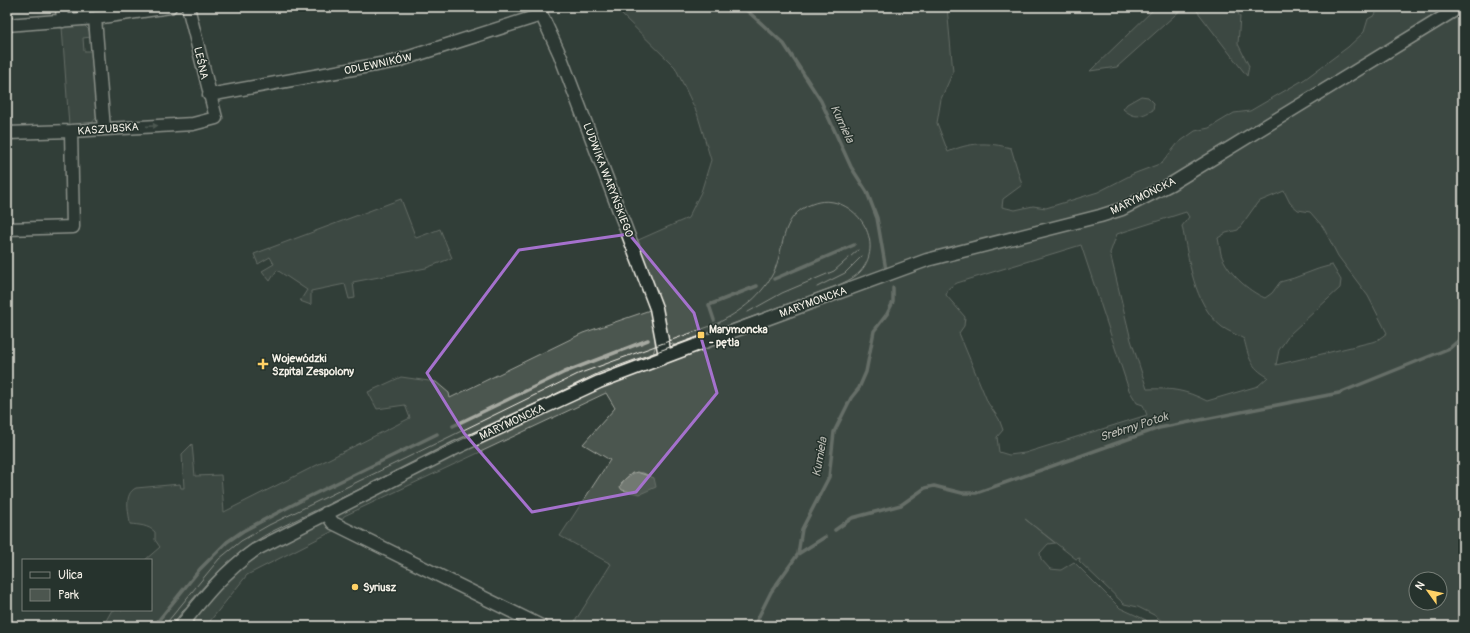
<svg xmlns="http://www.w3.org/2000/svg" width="1470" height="633" font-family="Pangolin,sans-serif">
<rect width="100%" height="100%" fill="#323e38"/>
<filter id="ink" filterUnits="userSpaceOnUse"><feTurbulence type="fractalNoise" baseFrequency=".025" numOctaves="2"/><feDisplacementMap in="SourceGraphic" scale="8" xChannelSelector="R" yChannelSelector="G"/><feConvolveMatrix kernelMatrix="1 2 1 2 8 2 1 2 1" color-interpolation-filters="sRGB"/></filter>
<g filter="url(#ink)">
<path fill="#4c564f" stroke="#a0a49c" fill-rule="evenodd" d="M 614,7 L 947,7 L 953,72 L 941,99 L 937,123 L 948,152 C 970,142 988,142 1011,148 L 1022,185 L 1003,199 L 1002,207 L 1015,210 L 1033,206 L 1046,208 L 1098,192 L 1133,174 L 1162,163 L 1178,143 L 1195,131 L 1209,128 L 1234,113 L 1250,111 L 1305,79 L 1348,47 L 1364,32 L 1368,19 L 1375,15 L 1379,7 L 1463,7 L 1463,626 L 1167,626 L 1156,616 L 1138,607 L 1124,604 L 1079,561 L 1080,558 L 1076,559 L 1025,519 L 1055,543 L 1048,544 L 1040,553 L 1041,559 L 1050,569 L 1061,570 L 1074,562 L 1120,608 L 1146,620 L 1150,626 L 572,626 L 611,564 L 560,536 L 610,460 L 583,444 L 615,408 L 606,393 L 344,516 L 335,530 L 247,575 L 206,626 L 187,626 L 217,590 L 250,559 L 438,463 L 602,385 L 907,272 L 677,346 L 668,342 L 636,241 L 688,218 L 701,192 L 711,160 L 697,113 L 675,67 ZM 1284,191 L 1290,203 L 1298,210 L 1310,212 L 1323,227 L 1338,256 L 1368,296 L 1387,333 L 1376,341 L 1276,365 L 1279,350 L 1290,334 L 1340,288 L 1341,280 L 1332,265 C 1313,269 1299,278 1280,282 L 1272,293 L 1265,298 C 1248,291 1227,272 1221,254 C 1220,249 1219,243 1218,238 L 1226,233 L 1238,230 L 1258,202 ZM 1186,212 L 1189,217 L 1182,226 C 1189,259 1193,304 1222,327 C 1228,331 1237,335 1244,339 C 1249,358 1250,367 1268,377 L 1258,386 L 1207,401 C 1185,390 1172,388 1147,389 L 1131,340 L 1110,253 L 1117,234 ZM 1081,245 L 1129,390 L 1137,403 L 1143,405 L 1147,415 L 1025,453 L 1009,455 L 999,452 L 997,437 L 1003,430 L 999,419 L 988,403 L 959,333 L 964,326 L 965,317 L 946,295 L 949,288 L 957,283 ZM 632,473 L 643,473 L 654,478 L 621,483 ZM 1416,579 L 1440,579 L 1440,603 L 1416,603 Z
M 1156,7 L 1184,7 L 1117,67 L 1090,71 Z
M 1194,7 L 1235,7 L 1240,17 L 1238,44 L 1249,66 L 1247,76 Z
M 84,25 L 89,30 L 91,37 L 83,38 L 84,51 L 92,51 L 97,117 L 91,124 L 69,126 L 62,27 Z
M 1141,96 L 1148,97 L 1154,103 L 1153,110 C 1140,117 1135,119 1123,109 L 1127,104 Z
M 401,199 L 416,238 L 440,229 L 452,258 L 426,268 L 353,282 L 355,298 L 349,299 L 345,284 L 311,291 L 311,305 L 300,301 L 307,290 L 277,270 L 270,281 L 262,271 L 274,264 L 270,257 L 258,264 L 254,254 Z
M 650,310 C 652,319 660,349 651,356 C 643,362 628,365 619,369 L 360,490 L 260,541 L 176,626 L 103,626 L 112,610 L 151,610 L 151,560 L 145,560 L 160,547 L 155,540 L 155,532 C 148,525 139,525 130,524 C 129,512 123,494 136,488 L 180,484 L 181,488 L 184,488 L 182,454 L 192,444 L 195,476 L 221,475 L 224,512 L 410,418 L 405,405 L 377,409 L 368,392 L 401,377 L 436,382 L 449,393 L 450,398 L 583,333 Z"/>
<path fill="#727972" stroke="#a6a9a1" d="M 637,472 L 654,478 L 656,487 L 640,494 L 622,490 L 620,487 C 622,480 630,474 637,472 Z"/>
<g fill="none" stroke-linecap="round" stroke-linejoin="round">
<path stroke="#a6a9a1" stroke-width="3.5" d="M 743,7 L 784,44 L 821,101 L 851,167 L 867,192 L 877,218 L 886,270
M 774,279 L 854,245
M 714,320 L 709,305 L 757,286
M 453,426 L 565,372 L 648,340
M 835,530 L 852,518 L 901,505 L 925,488 L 934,486 L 962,493 L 976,493 L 1159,428 L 1339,393 L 1450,348 L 1459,340 L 1463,331
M 798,554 L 825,537
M 154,626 L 200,569 L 227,542 L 243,531 L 302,500 L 437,434
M 754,626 L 771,592 L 798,554 L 802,529 L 829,477 L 834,432 L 851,398 L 859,388 L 866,372 L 874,331 L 887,314 L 893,302 L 893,288"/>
<g stroke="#f4f1e8" stroke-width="15">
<path id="minor" d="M 62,7 L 63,21
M 538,7 L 560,55 L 656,308 L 665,356
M 95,18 L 104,129
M 7,25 L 95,18 L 170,7
M 209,95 L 397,61 L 541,15
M 7,133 L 71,131 L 193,124 L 216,118 L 188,7
M 7,229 L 73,227 L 71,131
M 326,513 L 333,523 L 541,626
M 181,626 C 204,597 225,571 255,550 L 456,448 L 599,382 L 731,332 L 927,260 L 1100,216 L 1122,209 L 1171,184 L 1460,7"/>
</g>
<use href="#minor" stroke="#26332d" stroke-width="12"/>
<path stroke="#f4f1e8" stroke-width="1" d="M 817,287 L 845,273 L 862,256
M 748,312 L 782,293 L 834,271 L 858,250
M 164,626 L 219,559 L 241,541 L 269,525 L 578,374 L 716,324 C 740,312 764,295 775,269 C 785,244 781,215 812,204 C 850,189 889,240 860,272 C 853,279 843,283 834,287 L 599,373 L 271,532 C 229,555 200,589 171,626"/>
</g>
<defs><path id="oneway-solid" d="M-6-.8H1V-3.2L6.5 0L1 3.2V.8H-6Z"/></defs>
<use fill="#6e766e" href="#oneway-solid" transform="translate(152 126) rotate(-4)"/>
</g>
<path d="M0 0H1470V633H0ZM 629,234 L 694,313 L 717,393 L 636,492 L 532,512 L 464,433 L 427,373 L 519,250 Z" fill="#323e38" fill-opacity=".55" fill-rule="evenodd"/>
<path fill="none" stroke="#a571cd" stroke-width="3" stroke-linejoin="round" d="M 629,234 L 694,313 L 717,393 L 636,492 L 532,512 L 464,433 L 427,373 L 519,250 Z"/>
<g fill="#ffd166" stroke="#26332d" stroke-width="1.5">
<rect x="697" y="331" width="8" height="8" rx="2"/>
<path d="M261 358h4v4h4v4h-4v4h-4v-4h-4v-4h4z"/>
<circle cx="355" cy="587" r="4"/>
</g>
<g text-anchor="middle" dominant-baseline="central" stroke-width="3" stroke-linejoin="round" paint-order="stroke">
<g font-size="11" fill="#f4f1e8" stroke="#26332d">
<text transform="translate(201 63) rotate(77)">LEŚNA</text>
<text transform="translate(378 64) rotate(-12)">ODLEWNIKÓW</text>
<text transform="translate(108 129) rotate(-4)">KASZUBSKA</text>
<text transform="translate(608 180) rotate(69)">LUDWIKA WARYŃSKIEGO</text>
<text transform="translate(1143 196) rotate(-26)">MARYMONCKA</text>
<text transform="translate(813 302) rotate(-20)">MARYMONCKA</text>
<text transform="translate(512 422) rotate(-25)">MARYMONCKA</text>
</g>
<g font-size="11" font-weight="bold" fill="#f4f1e8" stroke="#26332d" text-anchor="start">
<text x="709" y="329">Marymoncka<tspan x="709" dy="13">- pętla</tspan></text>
<text x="272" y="358">Wojewódzki<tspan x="272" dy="13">Szpital Zespolony</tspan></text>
<text x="363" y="587">Syriusz</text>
</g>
<g font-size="12" font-style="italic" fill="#babbb3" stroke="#26332d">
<text transform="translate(842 124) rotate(65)">Kumiela</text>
<text transform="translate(1134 427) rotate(-18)">Srebrny Potok</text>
<text transform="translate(820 457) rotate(-80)">Kumiela</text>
</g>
</g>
<rect width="1470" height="633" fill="none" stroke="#26332d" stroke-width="24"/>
<rect x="12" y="12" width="1446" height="609" fill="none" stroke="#f4f1e8" stroke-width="1.5" filter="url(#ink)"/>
<rect x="22" y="559" width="130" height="52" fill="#26332d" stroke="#787f78"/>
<rect x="30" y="572" width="20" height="6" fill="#26332d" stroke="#787f78"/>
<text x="58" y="579" font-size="12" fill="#f4f1e8">Ulica</text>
<rect x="30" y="589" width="20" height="12" fill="#4c564f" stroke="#787f78"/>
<text x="58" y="599" font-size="12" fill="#f4f1e8">Park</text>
<g transform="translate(1428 591) rotate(303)"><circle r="19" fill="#26332d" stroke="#787f78"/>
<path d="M0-3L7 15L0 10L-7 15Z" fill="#ffd166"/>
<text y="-6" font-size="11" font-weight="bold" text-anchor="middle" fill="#f4f1e8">N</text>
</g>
</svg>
